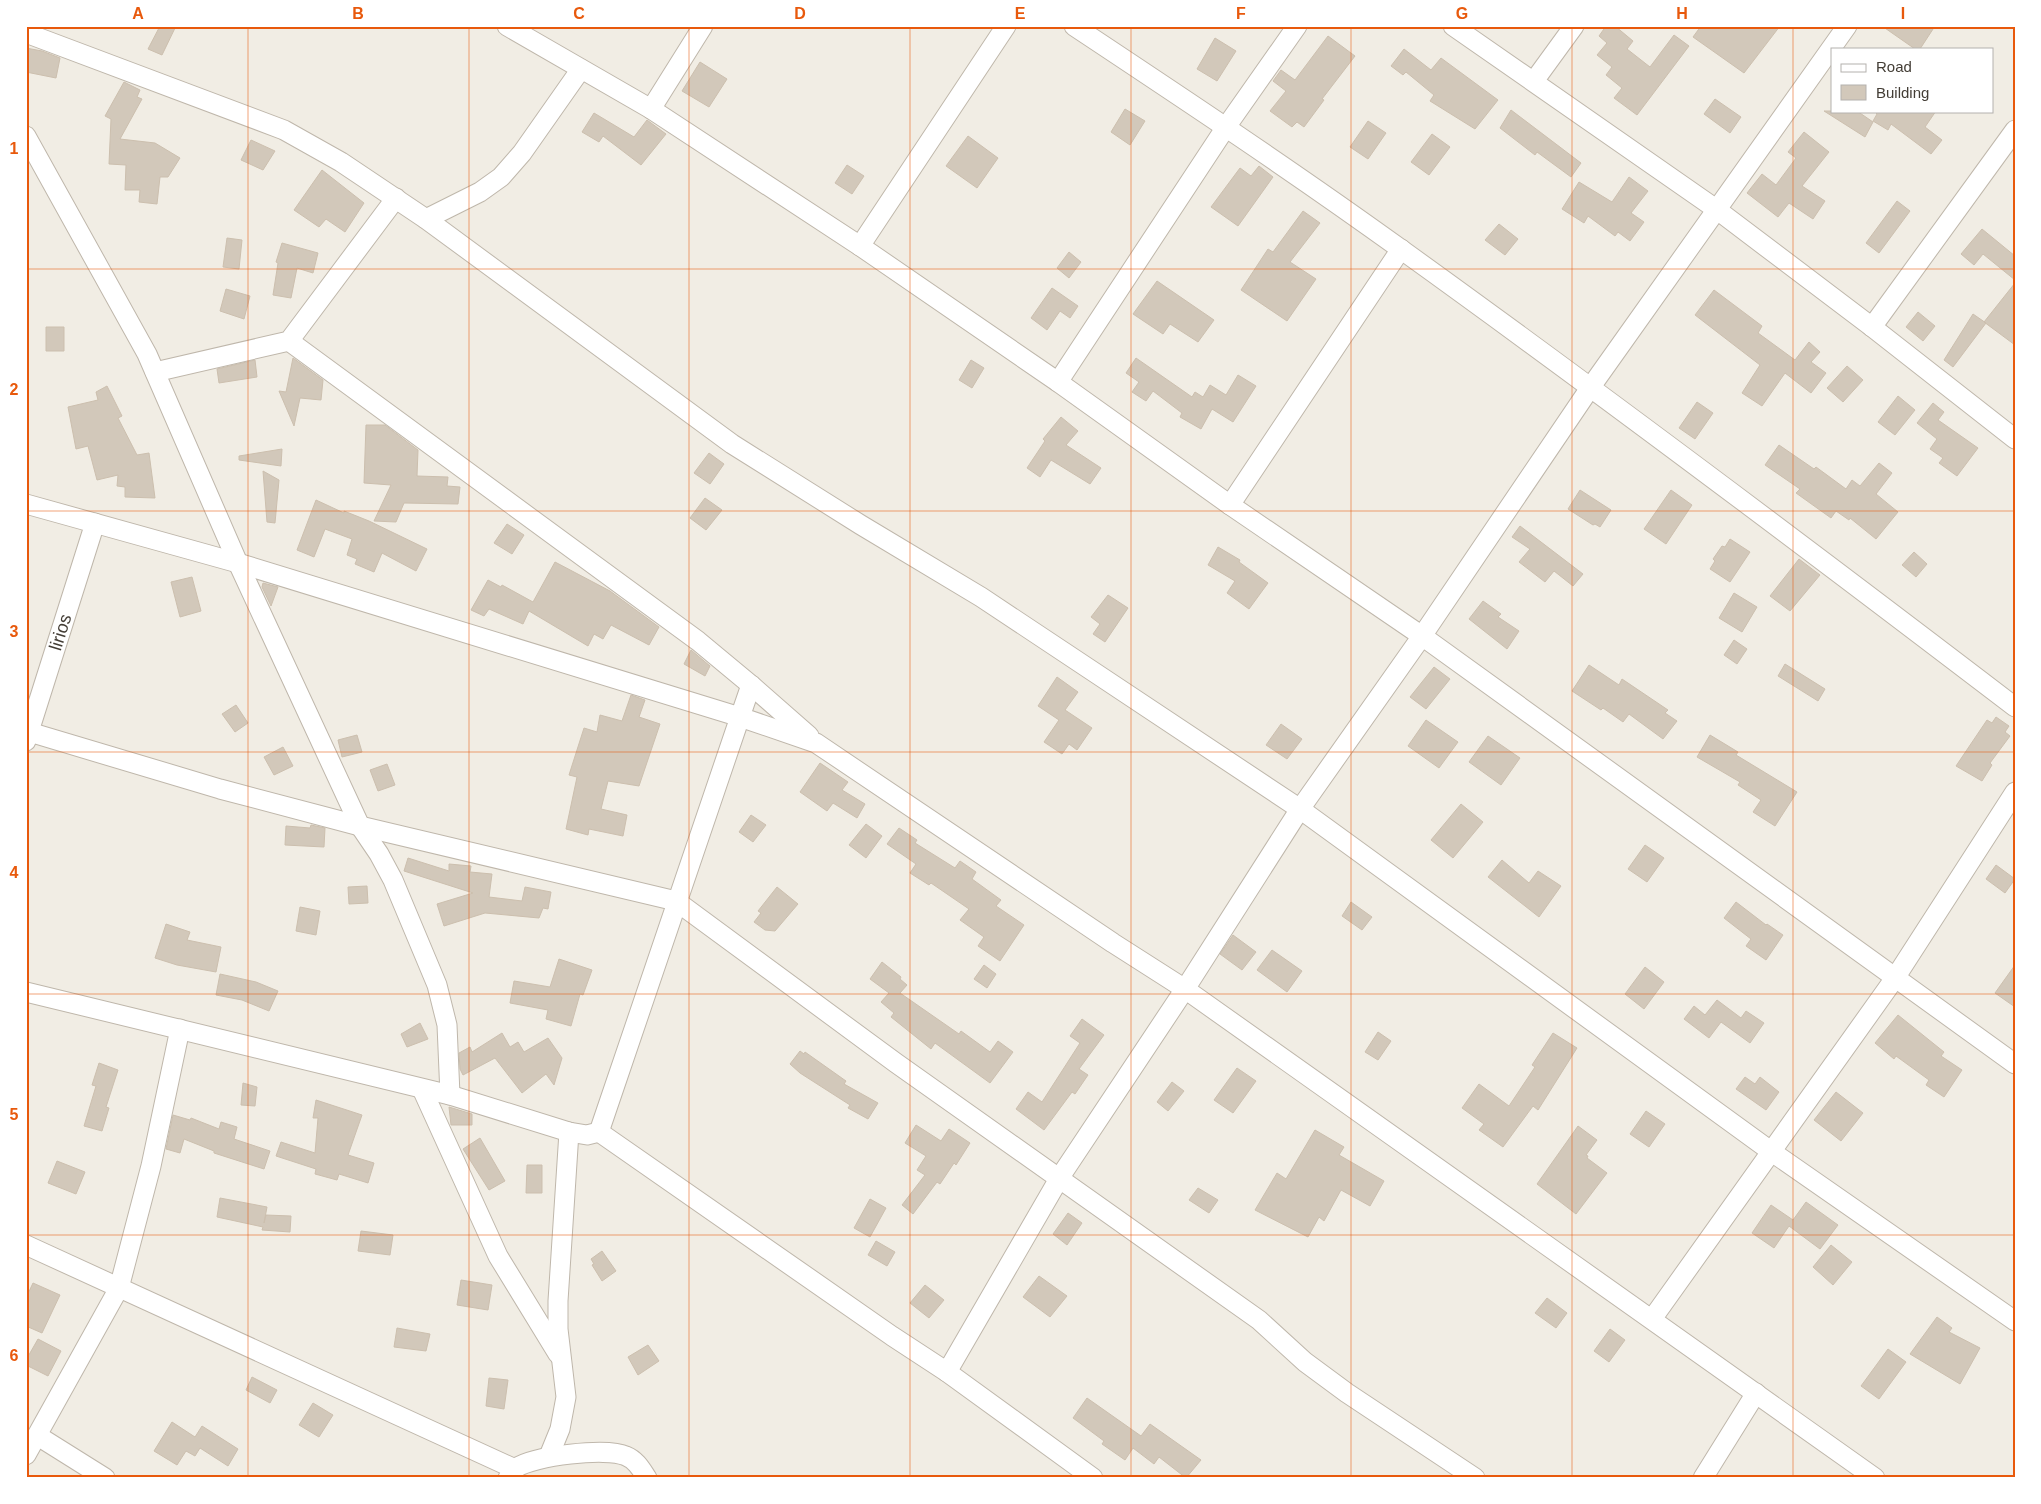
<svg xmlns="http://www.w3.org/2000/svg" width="2041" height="1504" font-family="Helvetica,sans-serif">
<rect width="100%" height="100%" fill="#f1ede4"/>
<path fill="#d2c8ba" stroke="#ccbfae" d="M 160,26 L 176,26 L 162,55 L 148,49 Z
M 1606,26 L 1615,26 L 1633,41 L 1627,49 L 1650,67 L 1674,35 L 1689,46 L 1637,115 L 1614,98 L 1622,88 L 1606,75 L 1612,67 L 1597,55 L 1607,43 L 1599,36 Z
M 1701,26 L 1780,26 L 1744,73 L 1693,37 Z
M 1882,26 L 1935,26 L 1920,49 L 1915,49 Z
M 1328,36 L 1355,56 L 1322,99 L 1324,100 L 1304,127 L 1297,122 L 1292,127 L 1270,111 L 1286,91 L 1273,81 L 1281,70 L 1295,80 Z
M 1215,38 L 1236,51 L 1217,81 L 1197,69 Z
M 26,48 L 42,51 L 60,58 L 56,78 L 26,72 Z
M 1404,49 L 1431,70 L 1441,58 L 1498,100 L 1475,129 L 1430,101 L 1434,95 L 1406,72 L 1403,75 L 1391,66 Z
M 700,62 L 727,79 L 709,107 L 682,91 Z
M 124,82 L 140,90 L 137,97 L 142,99 L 120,139 L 155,143 L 180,158 L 168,177 L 160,177 L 157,204 L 139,202 L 140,190 L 125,190 L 126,165 L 109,164 L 111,119 L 105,116 Z
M 1715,99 L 1741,117 L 1730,133 L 1704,114 Z
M 1125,109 L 1145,121 L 1130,145 L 1111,132 Z
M 1511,110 L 1581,163 L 1571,177 L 1537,152 L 1535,155 L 1500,128 Z
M 1824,111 L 1857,111 L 1873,122 L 1865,137 Z
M 1874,111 L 1936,111 L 1925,127 L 1942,140 L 1931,154 L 1891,124 L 1888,130 L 1873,121 L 1877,114 Z
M 594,113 L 634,137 L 647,120 L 666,134 L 641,165 L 603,136 L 599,142 L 582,132 Z
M 1368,121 L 1386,133 L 1368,159 L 1350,147 Z
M 1804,132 L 1829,152 L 1802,186 L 1825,201 L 1813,219 L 1789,203 L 1778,217 L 1747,193 L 1762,174 L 1776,185 L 1796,158 L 1788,152 Z
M 1432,134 L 1450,147 L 1429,175 L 1411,162 Z
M 968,136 L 998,158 L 977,188 L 946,166 Z
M 251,140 L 275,151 L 263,170 L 241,160 Z
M 847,165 L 864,176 L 852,194 L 835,183 Z
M 1259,166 L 1273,177 L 1238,226 L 1211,207 L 1240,168 L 1251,176 Z
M 322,170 L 364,203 L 345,232 L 326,219 L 319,227 L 294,210 Z
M 1629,177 L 1648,191 L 1631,213 L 1644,222 L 1630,241 L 1618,232 L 1615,236 L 1588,216 L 1584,223 L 1562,209 L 1579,182 L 1612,202 Z
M 1897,201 L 1910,211 L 1879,253 L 1866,243 Z
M 1303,211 L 1320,223 L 1290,262 L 1316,279 L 1287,321 L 1241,290 L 1268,249 L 1273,252 Z
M 1499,224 L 1518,239 L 1505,255 L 1485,240 Z
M 1982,229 L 2015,256 L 2015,280 L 1983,254 L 1974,265 L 1961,254 Z
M 227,238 L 242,240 L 239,269 L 223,267 Z
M 282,243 L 318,253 L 313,273 L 297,268 L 291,298 L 273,295 L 278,263 L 276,262 Z
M 1069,252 L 1081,262 L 1069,278 L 1057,268 Z
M 1157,281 L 1214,320 L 1198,342 L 1170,324 L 1163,334 L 1133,314 Z
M 2015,283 L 2015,345 L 1984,322 Z
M 1052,288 L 1078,306 L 1070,318 L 1060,311 L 1047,330 L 1031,318 Z
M 226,289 L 250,296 L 244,319 L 220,311 Z
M 1714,290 L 1762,326 L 1758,333 L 1795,360 L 1809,342 L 1820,352 L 1811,362 L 1826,373 L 1811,393 L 1785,373 L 1762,406 L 1742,393 L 1760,365 L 1695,315 Z
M 1918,312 L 1935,326 L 1923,341 L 1906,327 Z
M 1973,314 L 1986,323 L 1953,367 L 1944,360 Z
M 46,327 L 64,327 L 64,351 L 46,351 Z
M 293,358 L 323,380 L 321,400 L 300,398 L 294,426 L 279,391 L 286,392 Z
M 1136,358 L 1192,397 L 1195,392 L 1203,397 L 1210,385 L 1226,395 L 1238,375 L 1256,386 L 1233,422 L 1212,409 L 1201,429 L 1180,417 L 1182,413 L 1153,391 L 1146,401 L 1132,392 L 1139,382 L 1126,373 Z
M 255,360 L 257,377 L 219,383 L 217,369 Z
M 971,360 L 984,368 L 972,388 L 959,380 Z
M 1847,366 L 1863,380 L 1843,402 L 1827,388 Z
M 107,386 L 122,416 L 118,418 L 137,455 L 149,453 L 155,498 L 125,497 L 125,487 L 117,486 L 118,475 L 97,480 L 88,446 L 76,449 L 68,407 L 98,400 L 96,392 Z
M 1898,396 L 1915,410 L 1895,435 L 1878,422 Z
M 1697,402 L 1713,413 L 1695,439 L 1679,428 Z
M 1933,403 L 1944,412 L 1938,420 L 1978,448 L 1957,476 L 1939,463 L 1943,458 L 1930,449 L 1937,439 L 1917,423 Z
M 1061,417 L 1078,431 L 1066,445 L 1101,468 L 1090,484 L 1051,460 L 1040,477 L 1027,468 L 1045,441 L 1043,439 Z
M 366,425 L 385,425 L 418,450 L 417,476 L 448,477 L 447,486 L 460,487 L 458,504 L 404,503 L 396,522 L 374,521 L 391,485 L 364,483 Z
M 1779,445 L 1814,469 L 1816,467 L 1846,489 L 1852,480 L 1860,486 L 1879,463 L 1892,473 L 1876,494 L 1898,512 L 1876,539 L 1850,518 L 1849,520 L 1836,511 L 1831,518 L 1796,493 L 1800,489 L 1765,465 Z
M 282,449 L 281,466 L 239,460 L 239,456 Z
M 709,453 L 724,464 L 710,484 L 694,473 Z
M 263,471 L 279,480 L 275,523 L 267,522 Z
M 1580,490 L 1611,510 L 1600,527 L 1595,524 L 1593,525 L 1568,509 Z
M 1671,490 L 1692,505 L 1666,544 L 1644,529 Z
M 705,498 L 722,510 L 706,530 L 690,518 Z
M 316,500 L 344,513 L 344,511 L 369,521 L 427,549 L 416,571 L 382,553 L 374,572 L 355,564 L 357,559 L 347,555 L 352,539 L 325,529 L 314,557 L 297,550 Z
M 507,524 L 524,535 L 512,554 L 494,543 Z
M 1520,526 L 1583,574 L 1573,586 L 1554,571 L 1545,582 L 1519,562 L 1530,549 L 1512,537 Z
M 1730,539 L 1750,552 L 1730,582 L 1710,569 L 1715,561 L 1713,559 L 1722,546 L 1725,547 Z
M 1218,547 L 1240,560 L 1239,562 L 1268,583 L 1249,609 L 1227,593 L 1235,581 L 1208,565 Z
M 1914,552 L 1927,564 L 1916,577 L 1902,565 Z
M 1799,559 L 1820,575 L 1790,611 L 1770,596 Z
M 555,562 L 610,591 L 659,627 L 649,645 L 611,625 L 603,639 L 594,634 L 588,646 L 529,611 L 523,624 L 489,609 L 484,616 L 471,610 L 488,580 L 501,587 L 502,585 L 533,602 Z
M 192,577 L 201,611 L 180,617 L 171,582 Z
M 263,583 L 278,587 L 271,606 L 262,587 Z
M 1734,593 L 1757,607 L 1742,632 L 1719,618 Z
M 1108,595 L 1128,608 L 1105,642 L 1093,634 L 1100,624 L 1091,617 Z
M 1483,601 L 1501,614 L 1498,617 L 1519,631 L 1507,649 L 1469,619 Z
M 1734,640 L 1747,649 L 1737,664 L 1724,655 Z
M 691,650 L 710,666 L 705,676 L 684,664 Z
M 1785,664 L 1825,689 L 1818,701 L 1778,676 Z
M 1589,665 L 1619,685 L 1622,679 L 1668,710 L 1665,713 L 1677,721 L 1663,739 L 1629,714 L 1623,722 L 1603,708 L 1601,710 L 1572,691 Z
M 1434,667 L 1450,679 L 1426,709 L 1410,697 Z
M 1057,677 L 1078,692 L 1065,710 L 1092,728 L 1077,750 L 1069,744 L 1062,754 L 1044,742 L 1059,720 L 1038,706 Z
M 631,695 L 645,700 L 639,717 L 660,724 L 639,786 L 608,781 L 601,809 L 627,815 L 623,836 L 589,829 L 588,835 L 566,829 L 577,777 L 569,775 L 584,728 L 597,732 L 600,715 L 622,721 Z
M 236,705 L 248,723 L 235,732 L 222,714 Z
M 1996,717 L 2009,726 L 2005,732 L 2010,736 L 1990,763 L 1992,765 L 1982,781 L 1956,766 L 1987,720 L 1992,723 Z
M 1426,720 L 1458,742 L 1439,768 L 1408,746 Z
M 1281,724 L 1302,739 L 1287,759 L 1266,745 Z
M 357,735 L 362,752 L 342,757 L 338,740 Z
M 1710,735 L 1738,752 L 1736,755 L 1797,792 L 1775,826 L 1753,812 L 1761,800 L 1738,785 L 1740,782 L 1697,757 Z
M 1488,736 L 1520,758 L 1501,785 L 1469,762 Z
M 283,747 L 293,766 L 274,775 L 264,757 Z
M 820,763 L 848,782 L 842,790 L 865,804 L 857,818 L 833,803 L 827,811 L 800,792 Z
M 387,764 L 395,785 L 378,791 L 370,770 Z
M 1461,804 L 1483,822 L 1453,858 L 1431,840 Z
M 751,815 L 766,825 L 753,842 L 739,832 Z
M 866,824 L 882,836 L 866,858 L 849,845 Z
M 311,825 L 325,828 L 324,847 L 285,845 L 286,826 L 310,828 Z
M 899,828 L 917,840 L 915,843 L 955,868 L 960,861 L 976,872 L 972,879 L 1001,900 L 996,906 L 1024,925 L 1000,961 L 978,946 L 984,937 L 960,920 L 969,909 L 931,883 L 929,885 L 910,873 L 916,864 L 887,844 Z
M 1645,845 L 1664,858 L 1647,882 L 1628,869 Z
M 408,858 L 449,871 L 449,864 L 471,866 L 470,872 L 492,874 L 489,897 L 522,901 L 525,887 L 551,892 L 548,909 L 543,908 L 539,918 L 485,913 L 444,926 L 437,904 L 473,893 L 404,871 Z
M 1502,860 L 1529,883 L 1538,871 L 1561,886 L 1539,917 L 1488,877 Z
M 1996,865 L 2015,879 L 2005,893 L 1986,879 Z
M 367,886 L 368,903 L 349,904 L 348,887 Z
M 777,887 L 798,904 L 775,931 L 765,930 L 754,922 L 761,913 L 758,911 Z
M 1351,902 L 1372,917 L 1362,930 L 1342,916 Z
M 1736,902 L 1766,925 L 1767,924 L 1783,935 L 1766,960 L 1746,946 L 1751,939 L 1724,918 Z
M 300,907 L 320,911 L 316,935 L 296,931 Z
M 166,924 L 190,932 L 187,940 L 221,947 L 216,972 L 177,965 L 155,958 Z
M 1233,935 L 1256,952 L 1242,970 L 1220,954 Z
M 1272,950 L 1302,971 L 1287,992 L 1257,970 Z
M 559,959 L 592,970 L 583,995 L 580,994 L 571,1026 L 546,1019 L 548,1010 L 510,1003 L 514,981 L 550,987 Z
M 882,962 L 901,977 L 900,979 L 907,985 L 900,993 L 959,1034 L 961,1031 L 990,1052 L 998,1041 L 1013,1052 L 990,1083 L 935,1043 L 931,1049 L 891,1017 L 894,1013 L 881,1002 L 889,993 L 870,979 Z
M 984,965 L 996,974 L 987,988 L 974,979 Z
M 2015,965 L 2015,1007 L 1995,993 Z
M 1645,967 L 1664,982 L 1644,1009 L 1625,994 Z
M 220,974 L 256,982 L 278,991 L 269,1011 L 242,1000 L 216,995 Z
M 1717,1000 L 1741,1018 L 1746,1011 L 1764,1023 L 1750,1043 L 1721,1022 L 1709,1038 L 1684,1019 L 1694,1006 L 1705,1015 Z
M 1898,1015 L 1944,1052 L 1941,1056 L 1962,1070 L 1944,1097 L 1926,1085 L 1929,1080 L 1896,1056 L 1894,1059 L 1875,1043 Z
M 1082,1019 L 1104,1035 L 1079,1069 L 1088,1075 L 1075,1094 L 1072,1092 L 1044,1130 L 1016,1109 L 1028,1092 L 1042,1102 L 1080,1043 L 1070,1036 Z
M 420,1023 L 428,1039 L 407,1047 L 401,1034 Z
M 1378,1032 L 1391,1041 L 1378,1060 L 1365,1052 Z
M 502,1033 L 510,1047 L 518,1042 L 524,1052 L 548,1038 L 562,1058 L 554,1085 L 546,1074 L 522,1093 L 495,1058 L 463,1075 L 460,1069 L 459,1053 L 470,1047 L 472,1052 Z
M 1553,1033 L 1577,1048 L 1538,1110 L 1533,1106 L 1503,1147 L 1479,1130 L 1484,1124 L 1462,1108 L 1479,1084 L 1509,1106 L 1535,1067 L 1532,1065 Z
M 800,1051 L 804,1054 L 805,1052 L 846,1081 L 844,1084 L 878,1103 L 868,1119 L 848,1108 L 850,1105 L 800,1073 L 790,1064 Z
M 99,1063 L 118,1070 L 106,1107 L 109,1108 L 102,1131 L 84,1126 L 96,1086 L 92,1085 Z
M 1237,1068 L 1256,1081 L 1233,1113 L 1214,1100 Z
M 1745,1077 L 1755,1084 L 1760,1077 L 1779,1092 L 1766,1110 L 1736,1089 Z
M 1172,1082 L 1184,1091 L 1168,1111 L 1157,1102 Z
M 243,1083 L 257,1087 L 255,1106 L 241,1105 Z
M 1836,1092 L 1863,1113 L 1841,1141 L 1814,1120 Z
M 316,1100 L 362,1115 L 348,1155 L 374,1163 L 368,1183 L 339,1174 L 337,1180 L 315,1174 L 316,1169 L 276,1156 L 281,1142 L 315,1153 L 318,1118 L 313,1118 Z
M 449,1107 L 472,1114 L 472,1125 L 451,1125 Z
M 1646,1111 L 1665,1124 L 1649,1147 L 1630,1134 Z
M 173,1115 L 190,1120 L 191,1118 L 219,1129 L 221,1122 L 237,1127 L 234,1139 L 270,1151 L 264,1169 L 214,1153 L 214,1151 L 184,1139 L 180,1153 L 166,1149 Z
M 916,1125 L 941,1141 L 949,1129 L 970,1143 L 956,1165 L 954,1163 L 940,1184 L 937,1182 L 913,1214 L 902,1205 L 925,1175 L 917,1170 L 926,1156 L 905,1143 Z
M 1578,1126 L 1597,1140 L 1586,1155 L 1588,1156 L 1587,1158 L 1607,1173 L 1576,1214 L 1537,1184 Z
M 1315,1130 L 1344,1147 L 1339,1155 L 1384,1181 L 1370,1206 L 1341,1190 L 1324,1221 L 1319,1217 L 1308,1237 L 1255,1210 L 1277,1173 L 1286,1179 Z
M 480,1138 L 505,1181 L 489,1190 L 463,1149 Z
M 57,1161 L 85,1172 L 76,1194 L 48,1183 Z
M 527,1165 L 542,1165 L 542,1193 L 526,1193 Z
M 1198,1188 L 1218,1200 L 1209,1213 L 1189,1200 Z
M 220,1198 L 267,1207 L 264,1223 L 266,1215 L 291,1216 L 290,1232 L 262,1230 L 263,1227 L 217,1217 Z
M 870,1199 L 886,1208 L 870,1237 L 854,1228 Z
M 1806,1202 L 1838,1225 L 1820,1249 L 1789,1226 L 1774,1248 L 1752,1233 L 1771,1205 L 1793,1220 Z
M 1068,1213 L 1082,1223 L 1067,1245 L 1053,1234 Z
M 361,1231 L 393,1235 L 390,1255 L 358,1251 Z
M 876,1241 L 895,1252 L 887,1266 L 868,1255 Z
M 1831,1245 L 1852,1262 L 1833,1285 L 1813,1267 Z
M 602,1251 L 616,1271 L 602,1281 L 592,1265 L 594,1264 L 591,1259 Z
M 1039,1276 L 1067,1296 L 1050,1317 L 1023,1297 Z
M 461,1280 L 492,1285 L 488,1310 L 457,1305 Z
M 33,1283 L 60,1295 L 42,1333 L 26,1326 L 26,1298 Z
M 925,1285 L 944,1300 L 929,1318 L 910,1303 Z
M 1547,1298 L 1567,1313 L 1556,1328 L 1535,1313 Z
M 1937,1317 L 1952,1328 L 1949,1332 L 1980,1348 L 1960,1384 L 1910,1354 Z
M 397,1328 L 430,1334 L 426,1351 L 394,1347 Z
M 1610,1329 L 1625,1340 L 1609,1362 L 1594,1351 Z
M 38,1339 L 61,1351 L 48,1376 L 26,1365 L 26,1360 Z
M 648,1345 L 659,1361 L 638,1375 L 628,1357 Z
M 1888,1349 L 1906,1362 L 1879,1399 L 1861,1386 Z
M 252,1377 L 277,1390 L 270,1403 L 246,1390 Z
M 489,1378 L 508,1380 L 504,1409 L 486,1406 Z
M 1087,1398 L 1141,1436 L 1150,1424 L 1201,1460 L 1186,1478 L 1159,1457 L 1154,1464 L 1133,1448 L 1125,1460 L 1102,1444 L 1104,1441 L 1073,1418 Z
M 313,1403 L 333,1415 L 319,1437 L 299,1425 Z
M 172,1422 L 195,1437 L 202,1426 L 238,1449 L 228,1466 L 200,1448 L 195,1456 L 186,1451 L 177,1465 L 154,1451 Z"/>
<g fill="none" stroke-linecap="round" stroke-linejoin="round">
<g stroke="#bfb7ab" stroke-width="21">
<g id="minor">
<path d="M 507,26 L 651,109 L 860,246 L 1058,382"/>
<path d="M 1074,26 C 1184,99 1294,172 1402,250 C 1609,399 1812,552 2015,707"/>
<path d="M 1297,26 L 1226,127 L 1058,382 L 1230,505 L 1422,636 L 2015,1064"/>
<path d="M 1453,26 L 1716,209 L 1872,327 L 2015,439"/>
<path d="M 26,33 L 284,130 L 341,162 L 426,219 L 732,444 L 861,525 L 981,597 L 1300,809 L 1772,1152 L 2015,1321"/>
<path d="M 1534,81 L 1574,26"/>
<path d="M 651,109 L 703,26"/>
<path d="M 26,136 L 147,354 L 238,563 L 360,826 L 379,854 L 393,880 L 437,985 L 447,1025 L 450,1095"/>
<path d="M 426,219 L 480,192 L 501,177 L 522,153 L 581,69"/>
<path d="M 860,246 L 1006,26"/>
<path d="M 1872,327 L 2015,130"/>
<path d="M 289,341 L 698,641 L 751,685 L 809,736"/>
<path d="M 155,372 L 289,341 L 396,198"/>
<path d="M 26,504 L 238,563 L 740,717 L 599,1132 L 587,1135 L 569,1132 L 450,1095 L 26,992"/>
<path d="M 1230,505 L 1401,249"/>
<path d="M 751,685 L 740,717 L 816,743 L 1113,943 L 1185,989 L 1875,1478"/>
<path d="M 26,731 L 220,789 L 360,826 L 676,901 L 896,1063 L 1259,1320 L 1305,1362 L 1347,1393 L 1475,1478"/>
<path id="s1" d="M 26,741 L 95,523"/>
<path d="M 422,1089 L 498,1256 L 558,1354"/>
<path d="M 599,1132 L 892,1336 L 947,1372 L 1060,1177 L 1185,989 L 1300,809 L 1422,636 L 1590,388 L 1847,26"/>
<path d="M 26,1245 L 515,1469"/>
<path d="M 1652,1319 L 1895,978 L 2015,792"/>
<path d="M 947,1372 L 1093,1478"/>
<path d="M 38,1436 L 105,1478"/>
<path d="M 26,1455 L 119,1288 L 151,1166 L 180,1029"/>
<path d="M 549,1456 L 560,1429 L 566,1397 L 558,1329 L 558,1301 L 569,1132"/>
<path d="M 508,1478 C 510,1475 513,1470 516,1468 C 533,1456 607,1447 626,1456 C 636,1460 641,1469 647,1478"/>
<path d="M 1703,1478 L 1756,1393"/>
</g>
</g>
<use href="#minor" stroke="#fff" stroke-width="19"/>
</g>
<path fill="none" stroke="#e8590c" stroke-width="1" stroke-opacity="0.55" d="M 248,26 L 248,1478M 469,26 L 469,1478M 689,26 L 689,1478M 910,26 L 910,1478M 1131,26 L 1131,1478M 1351,26 L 1351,1478M 1572,26 L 1572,1478M 1793,26 L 1793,1478M 26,269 L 2015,269M 26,511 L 2015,511M 26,752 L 2015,752M 26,994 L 2015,994M 26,1235 L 2015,1235"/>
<g text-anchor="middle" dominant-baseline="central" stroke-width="4" stroke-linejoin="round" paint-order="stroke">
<g font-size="18" fill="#433d35" stroke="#fff">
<text stroke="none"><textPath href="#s1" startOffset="114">lirios</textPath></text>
</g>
</g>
<rect width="2041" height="1504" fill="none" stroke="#ffffff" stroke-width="55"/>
<rect x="1831" y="48" width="162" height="65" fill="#ffffff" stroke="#b4b1ae"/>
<rect x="1841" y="64" width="25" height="8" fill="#ffffff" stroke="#b4b1ae"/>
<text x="1876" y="72" font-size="15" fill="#433d35">Road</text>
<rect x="1841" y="85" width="25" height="15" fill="#d2c8ba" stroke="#b4b1ae"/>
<text x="1876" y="98" font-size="15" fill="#433d35">Building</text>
<rect x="28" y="28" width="1986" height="1448" fill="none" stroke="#e8590c" stroke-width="2"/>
<g font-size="16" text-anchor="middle" font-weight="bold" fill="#e8590c">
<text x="138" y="19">A</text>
<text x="358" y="19">B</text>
<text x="579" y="19">C</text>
<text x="800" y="19">D</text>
<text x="1020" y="19">E</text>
<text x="1241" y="19">F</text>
<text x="1462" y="19">G</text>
<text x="1682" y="19">H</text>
<text x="1903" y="19">I</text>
<text x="14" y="154">1</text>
<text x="14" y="395">2</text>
<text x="14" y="637">3</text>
<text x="14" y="878">4</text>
<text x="14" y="1120">5</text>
<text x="14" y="1361">6</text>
</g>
</svg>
